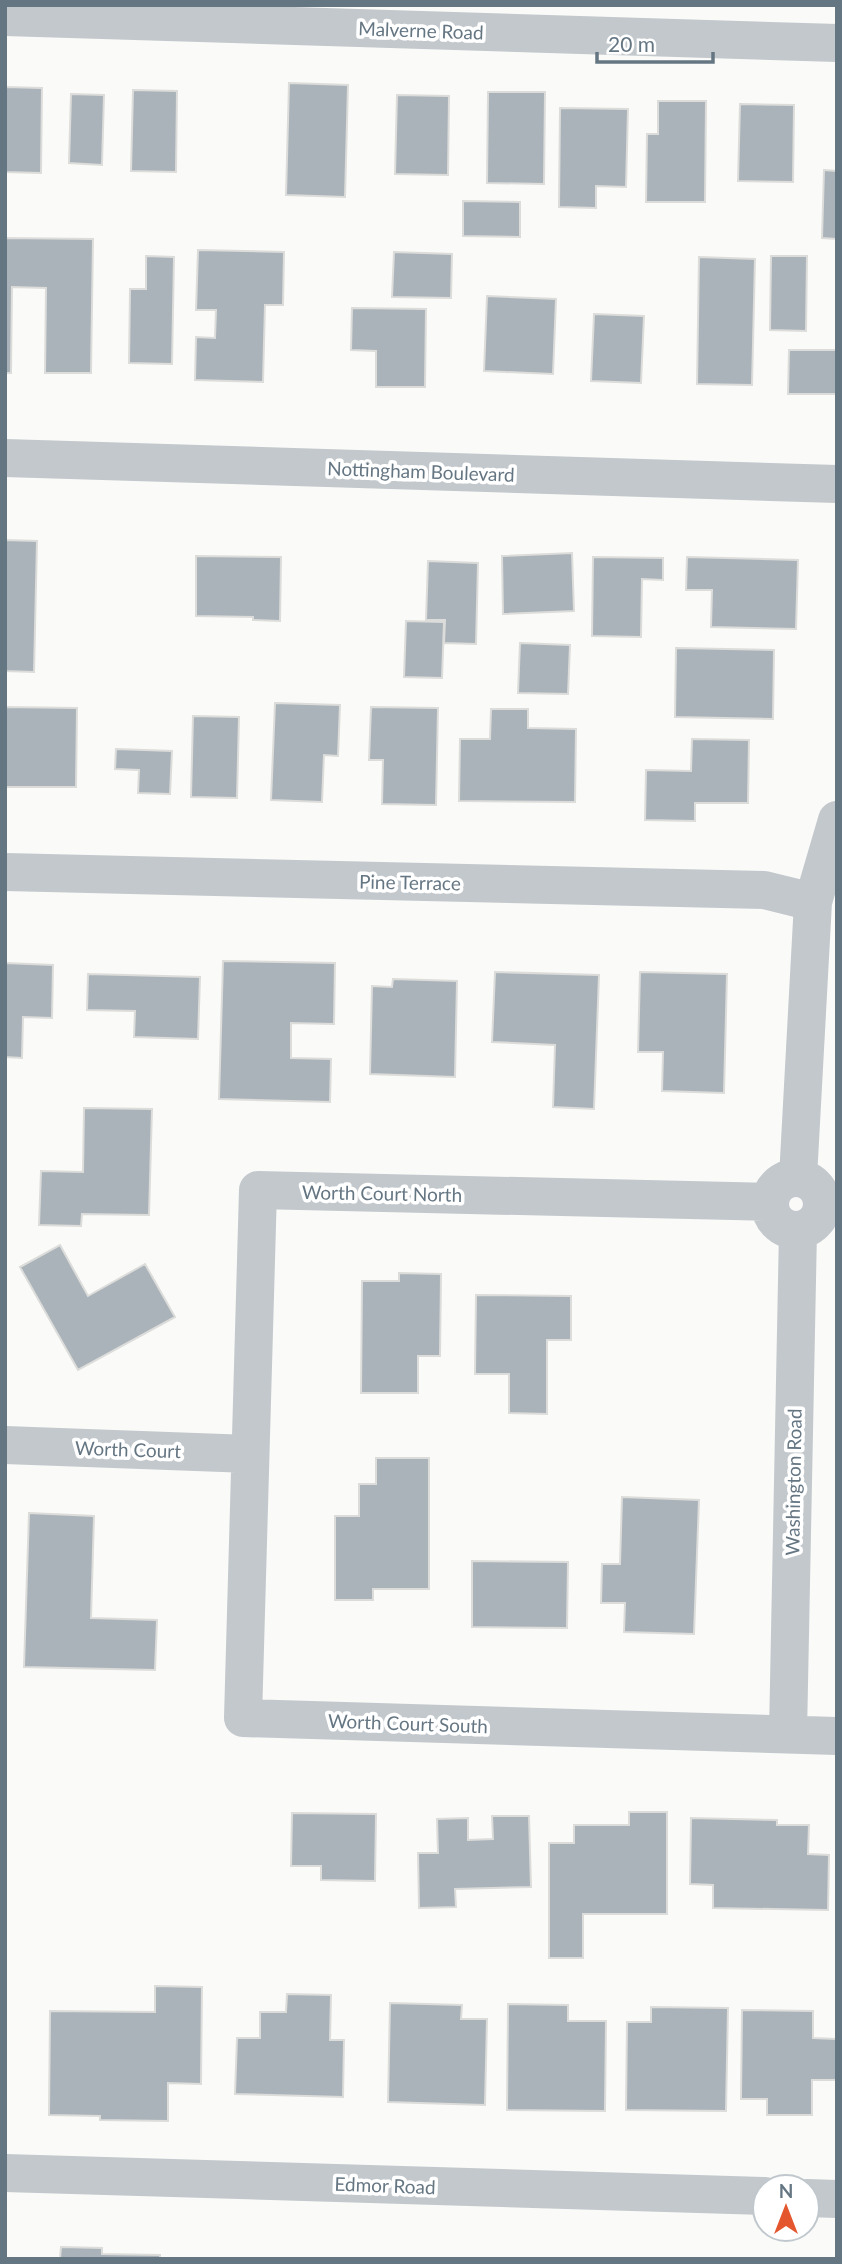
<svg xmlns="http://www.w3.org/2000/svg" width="842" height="2264" font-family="Lato,sans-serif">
<rect width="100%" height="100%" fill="#fafaf8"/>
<path fill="#aab3b9" stroke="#dcdcda" stroke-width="2" d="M 289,83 L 348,85 L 345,197 L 286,195 Z
M 5,87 L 42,88 L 41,173 L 5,172 Z
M 133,90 L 177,91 L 176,172 L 131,171 Z
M 488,92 L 545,92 L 544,184 L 487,183 Z
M 71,94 L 104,95 L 102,165 L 69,163 Z
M 397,95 L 449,96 L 448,175 L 395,174 Z
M 658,101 L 706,101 L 705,202 L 646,202 L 647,134 L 658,134 Z
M 740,104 L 794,105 L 793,182 L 738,181 Z
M 560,108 L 628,109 L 626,187 L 596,186 L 596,208 L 559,207 Z
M 824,170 L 837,171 L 837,239 L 822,238 Z
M 463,201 L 520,202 L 520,237 L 463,236 Z
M 5,238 L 93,239 L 91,373 L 45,373 L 46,288 L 12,287 L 11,373 L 5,373 Z
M 198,250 L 284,252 L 283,305 L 265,305 L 263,382 L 195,380 L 196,337 L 215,338 L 216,310 L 196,310 Z
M 394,252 L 452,254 L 451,298 L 392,297 Z
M 146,256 L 174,257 L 172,364 L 129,363 L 130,289 L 146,289 Z
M 771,256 L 807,256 L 806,331 L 770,330 Z
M 699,257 L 755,259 L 752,385 L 697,384 Z
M 487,296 L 556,299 L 553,374 L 484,371 Z
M 352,308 L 426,309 L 425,387 L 376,387 L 376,351 L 351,350 Z
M 594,314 L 644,316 L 641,383 L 591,381 Z
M 789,350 L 837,350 L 837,394 L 788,394 Z
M 5,540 L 37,541 L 34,672 L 5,671 Z
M 572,553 L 574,611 L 503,614 L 502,556 Z
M 196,556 L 281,557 L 280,621 L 253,620 L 253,617 L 196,616 Z
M 593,557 L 663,558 L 663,580 L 642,579 L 641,637 L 592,636 Z
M 687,557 L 798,560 L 796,629 L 711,627 L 712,590 L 686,590 Z
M 428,561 L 478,563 L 476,644 L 444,643 L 445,620 L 426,620 Z
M 406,621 L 444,622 L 442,678 L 404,677 Z
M 520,643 L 570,645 L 568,694 L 518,693 Z
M 676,648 L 774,650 L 773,719 L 675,717 Z
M 275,703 L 340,705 L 338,756 L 324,755 L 322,802 L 271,800 Z
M 5,707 L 77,708 L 76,787 L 5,787 Z
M 371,707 L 438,708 L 436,805 L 382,804 L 383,760 L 369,760 Z
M 491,709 L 528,709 L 528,728 L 576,729 L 575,802 L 459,801 L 460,739 L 490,739 Z
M 193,716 L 239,717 L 237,798 L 191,797 Z
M 692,739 L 749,740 L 748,803 L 695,803 L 695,821 L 645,820 L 646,770 L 691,771 Z
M 116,749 L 172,751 L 170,794 L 138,793 L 139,770 L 115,769 Z
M 223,961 L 335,963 L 334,1024 L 291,1023 L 291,1058 L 331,1059 L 330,1102 L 219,1099 Z
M 5,963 L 53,965 L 52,1018 L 23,1017 L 22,1058 L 5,1057 Z
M 495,972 L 599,975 L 594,1109 L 553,1107 L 555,1045 L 492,1042 Z
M 640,972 L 727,974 L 724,1093 L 662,1091 L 663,1052 L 638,1052 Z
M 88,974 L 200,977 L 198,1039 L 134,1037 L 135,1011 L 87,1010 Z
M 393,979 L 457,981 L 455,1077 L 370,1074 L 372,986 L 392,987 Z
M 84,1108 L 152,1109 L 149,1215 L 82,1214 L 81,1226 L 39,1225 L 41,1171 L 83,1172 Z
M 60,1245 L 88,1296 L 145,1264 L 175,1317 L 78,1370 L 20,1267 Z
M 399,1273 L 441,1274 L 440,1356 L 418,1356 L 418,1393 L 361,1393 L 362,1281 L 399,1281 Z
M 476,1295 L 571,1296 L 571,1340 L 547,1340 L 547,1414 L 509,1413 L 509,1374 L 475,1374 Z
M 376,1458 L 429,1458 L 429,1589 L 373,1589 L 373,1600 L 335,1600 L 335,1516 L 359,1516 L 359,1484 L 376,1484 Z
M 622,1497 L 699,1500 L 694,1634 L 624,1632 L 625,1603 L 601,1603 L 602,1564 L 620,1564 Z
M 29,1513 L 94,1516 L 91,1618 L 157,1620 L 155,1670 L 24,1667 Z
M 472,1561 L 568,1562 L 567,1628 L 472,1627 Z
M 629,1812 L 667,1812 L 667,1914 L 583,1914 L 583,1958 L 549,1958 L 549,1843 L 574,1843 L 574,1825 L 629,1825 Z
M 292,1813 L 376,1814 L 375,1881 L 321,1880 L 321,1866 L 291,1866 Z
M 492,1816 L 529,1816 L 531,1887 L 455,1889 L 456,1907 L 419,1908 L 418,1853 L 438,1853 L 437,1819 L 468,1818 L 468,1840 L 493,1839 Z
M 691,1818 L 777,1820 L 777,1825 L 809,1825 L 808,1854 L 829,1855 L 828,1910 L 713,1908 L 713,1885 L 690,1884 Z
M 155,1986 L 202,1987 L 201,2084 L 168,2083 L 168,2121 L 100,2120 L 100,2116 L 49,2115 L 50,2011 L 155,2012 Z
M 287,1994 L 331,1995 L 330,2040 L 344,2040 L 343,2097 L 235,2094 L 237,2038 L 260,2038 L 260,2012 L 286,2012 Z
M 390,2003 L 462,2005 L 461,2019 L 487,2019 L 485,2105 L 388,2102 Z
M 508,2004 L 568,2005 L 568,2021 L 606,2021 L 605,2111 L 507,2110 Z
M 651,2007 L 728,2008 L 726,2111 L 626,2110 L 627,2022 L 651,2022 Z
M 742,2010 L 813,2011 L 813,2038 L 837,2039 L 837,2080 L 812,2080 L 812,2115 L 767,2115 L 767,2099 L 741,2099 Z
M 61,2247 L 102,2248 L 102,2254 L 160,2255 L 160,2259 L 60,2259 Z"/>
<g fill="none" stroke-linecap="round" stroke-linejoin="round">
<path stroke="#c3c8cc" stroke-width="38" d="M 5,17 L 837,43
M 5,458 L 837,484
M 5,872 L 764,890 L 813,902
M770 1204a26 26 0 1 1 52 0a26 26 0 1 1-52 0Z
M 798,1178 L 813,902 L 837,820
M 770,1202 L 258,1190 L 243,1718 L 837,1736
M 5,1445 L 250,1454
M 788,1734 L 798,1230
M 5,2173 L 765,2196
M 807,2198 L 837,2199"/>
</g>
<g text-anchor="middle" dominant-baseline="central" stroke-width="7" stroke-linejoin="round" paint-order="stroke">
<g font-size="19" fill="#657683" stroke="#fff">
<text transform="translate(421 30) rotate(2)">Malverne Road</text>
<text transform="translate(421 471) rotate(2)">Nottingham Boulevard</text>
<text transform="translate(410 882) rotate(1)">Pine Terrace</text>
<text transform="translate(382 1193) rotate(1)">Worth Court North</text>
<text transform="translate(128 1449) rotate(2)">Worth Court</text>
<text transform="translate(793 1482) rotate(-89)">Washington Road</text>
<text transform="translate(408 1723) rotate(2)">Worth Court South</text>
<text transform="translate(385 2185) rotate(2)">Edmor Road</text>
</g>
</g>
<rect width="842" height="2264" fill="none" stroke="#657683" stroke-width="14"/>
<g transform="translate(786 2208)"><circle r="33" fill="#ffffff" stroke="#c1c8cd" stroke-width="2"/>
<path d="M0-5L12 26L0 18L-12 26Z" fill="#e4572e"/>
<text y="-10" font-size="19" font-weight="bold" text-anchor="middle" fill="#657683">N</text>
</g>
<path d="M597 52v10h116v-10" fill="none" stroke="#657683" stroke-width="3.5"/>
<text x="608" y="52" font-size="21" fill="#657683" stroke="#ffffff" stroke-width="5" paint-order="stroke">20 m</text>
</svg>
